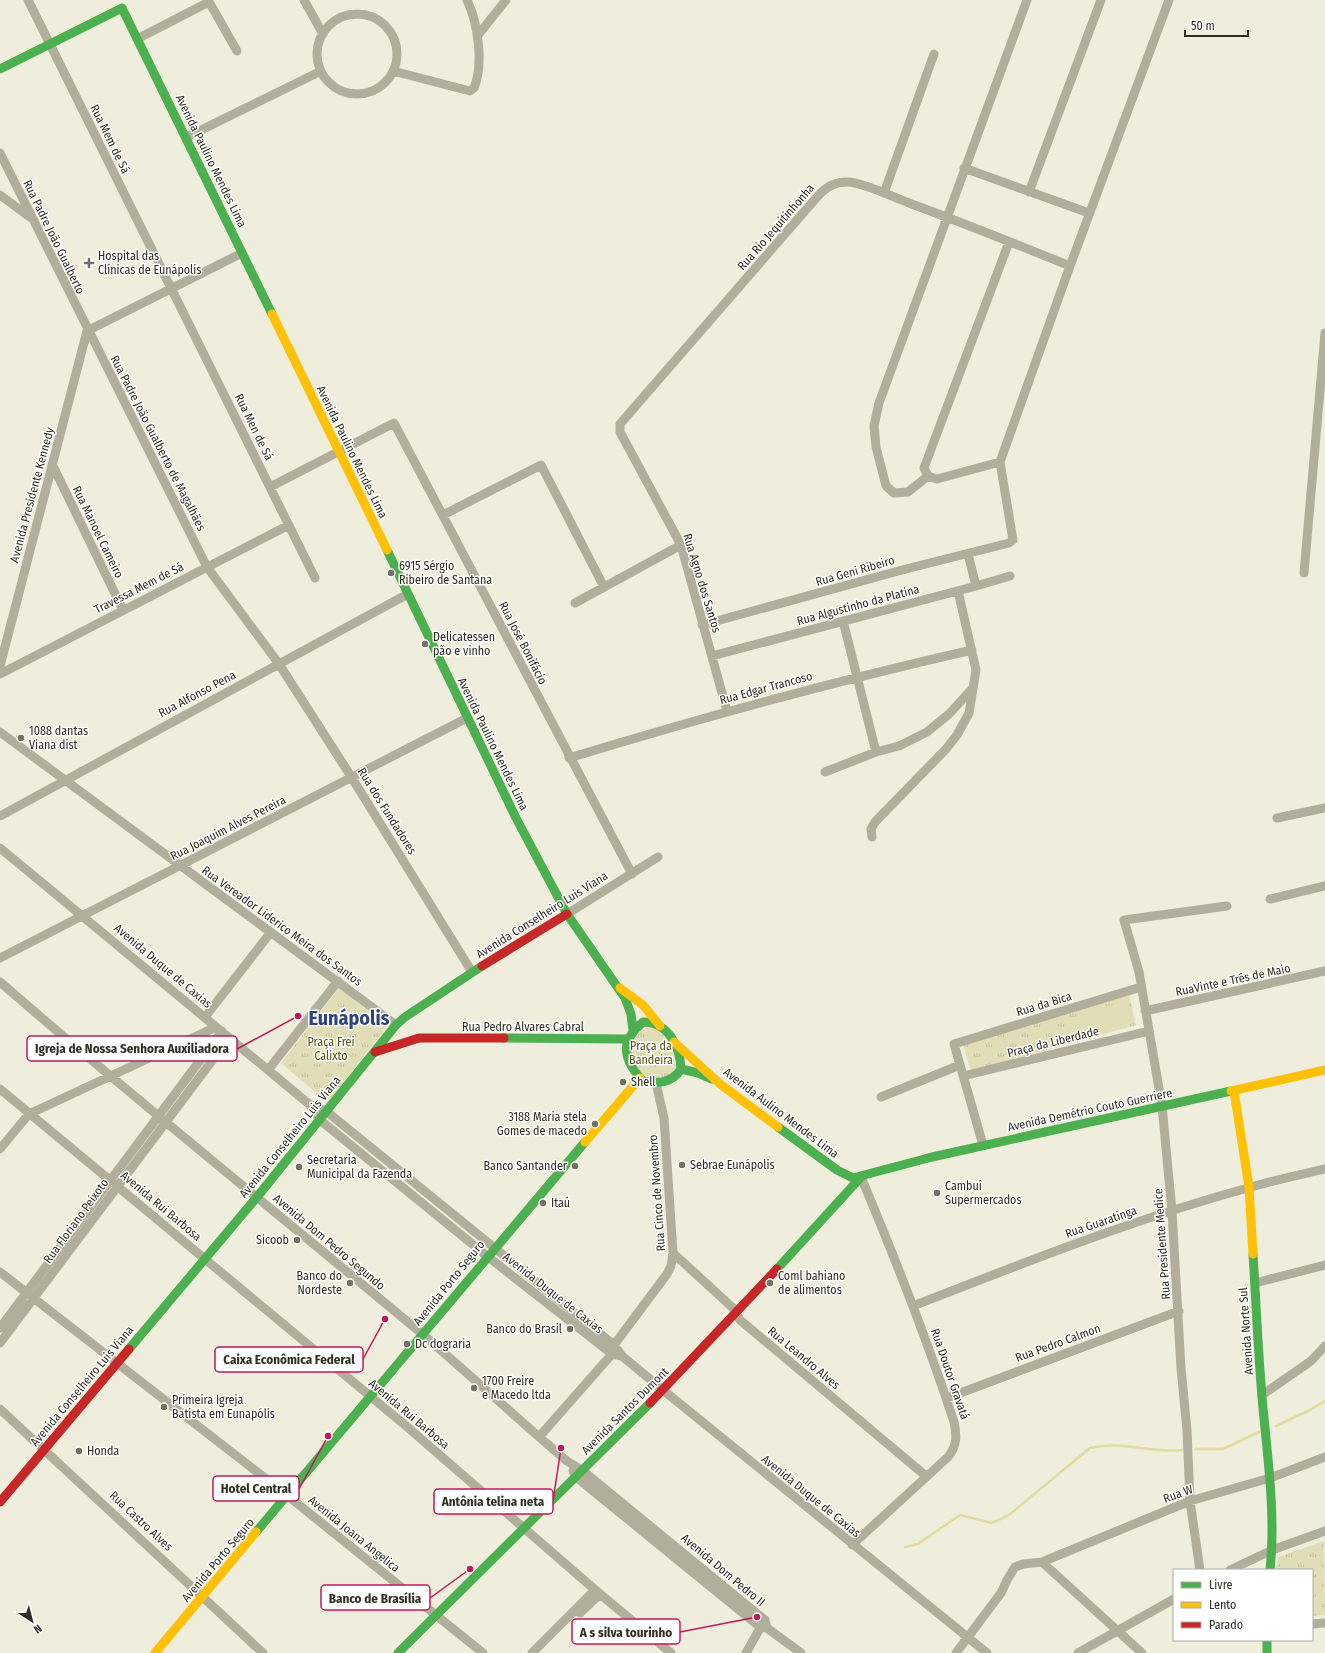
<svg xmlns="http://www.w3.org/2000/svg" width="1325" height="1653" font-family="'Fira Sans Condensed',sans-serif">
<defs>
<pattern id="grass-tufts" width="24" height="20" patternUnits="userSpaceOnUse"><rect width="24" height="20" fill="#e1ddb7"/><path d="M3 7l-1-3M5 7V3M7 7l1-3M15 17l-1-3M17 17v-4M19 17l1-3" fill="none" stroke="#c1be9d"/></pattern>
</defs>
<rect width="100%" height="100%" fill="#efeddb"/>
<path fill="url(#grass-tufts)" d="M 339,988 L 387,1026 L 328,1103 L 281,1063 Z
M 1129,995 L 1136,1025 L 971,1071 L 963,1045 Z
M 649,1027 C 652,1028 658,1029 660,1032 C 678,1048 685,1091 647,1076 C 642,1074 636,1066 631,1062 L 631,1041 L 640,1032 Z
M 1324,1541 L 1325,1615 L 1312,1616 L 1312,1570 L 1277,1570 L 1278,1557 Z"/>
<path fill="#e1ddb7" d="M 1121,1003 L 1127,1022 L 1082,1035 L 1077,1014 Z"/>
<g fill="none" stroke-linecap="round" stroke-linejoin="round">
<path stroke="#e2dba0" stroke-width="2.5" d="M 1276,1426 L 1310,1410 L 1325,1401
M 1196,1449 L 1223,1449 L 1261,1431
M 905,1547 L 918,1544 L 960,1515 L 992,1523 L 1009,1515 L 1090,1448 C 1122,1440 1150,1454 1182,1450"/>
<path stroke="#b1af9c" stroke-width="9" d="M 28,0 L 315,578
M 208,0 L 237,51
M 304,0 L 323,34
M317 54a40 40 0 1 1 80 0a40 40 0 1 1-80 0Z
M 478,35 L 506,0
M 137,39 L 209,2
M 393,71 L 470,91 L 474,88 C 484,64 478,23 467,0
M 187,137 L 321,71
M 0,153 L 207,567 L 279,664 L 352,778 L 472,972
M 964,168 L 1089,213
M 1029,192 L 1101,0
M 884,193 L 934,54
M 0,195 L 31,218
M 87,331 L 242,253
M 1000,462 L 937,479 L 928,476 L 924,468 L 1009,242
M 52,464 L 123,610
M 928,476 L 908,492 L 894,493 L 886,486 L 876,447 L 874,426 L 879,403 L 1027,0
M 270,487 L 394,423 L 632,874
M 443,515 L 541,465 L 604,587
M 968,554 L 976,586
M 1304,573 L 1325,333
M 575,603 L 681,545
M 843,621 L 876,752
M 702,625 L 902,570 L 1009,543 L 1013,540 L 1000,462 L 1070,266 L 1169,0
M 712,656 L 976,586 L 1010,576
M 0,666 L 87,331
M 0,674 L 289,525
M 727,711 L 681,545 L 620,432 L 620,424 L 817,197 C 826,187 835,181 849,182 C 864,183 893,197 909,203 C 963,223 1016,244 1070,266
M 0,732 L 396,1025
M 569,758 C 703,717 836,681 972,650
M 825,772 L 876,752 L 899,746 L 927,732 L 949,714 L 972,689
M 0,816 L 406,595
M 1277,818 L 1325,808
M 872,837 L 871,829 L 875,822 L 946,749 L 957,735 L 969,713 L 976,670 L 958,591
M 0,848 L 309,1104 L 326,1111 L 614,1345 L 622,1356 L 663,1390 L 987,1653
M 1270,899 L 1325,886
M 567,914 L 658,857
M 0,958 L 467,718
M 0,982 C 138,1102 281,1216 421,1333 C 470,1375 518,1419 567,1461 L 583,1471 L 744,1603 L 765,1620 L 767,1628
M 1145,1011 L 1325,971
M 205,1017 L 271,932
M 268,1070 L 338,981
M 963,1076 L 1149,1031
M 0,1089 L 405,1425 L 600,1594 L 671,1653
M 881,1097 L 960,1065
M 309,1104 L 320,1120 L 487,1256 L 612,1354 L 622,1356
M 983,1145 L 954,1044 L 1141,987
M 0,1149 L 29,1114 L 216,1027
M 673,1253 L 733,1308 L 740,1320 L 926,1476
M 0,1272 L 288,1496 L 483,1653
M 1255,1283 L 1325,1265
M 913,1306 C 1023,1263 1134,1219 1248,1188 C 1274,1180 1299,1175 1325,1169
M 0,1328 L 222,1031
M 0,1343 L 229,1038
M 613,1349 L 614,1345 L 667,1274 L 671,1266 L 673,1253 L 664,1118 L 656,1083
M 1262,1395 L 1311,1361 L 1325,1346
M 947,1398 L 1179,1311
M 0,1409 L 263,1653
M 539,1437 L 612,1354
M 573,1471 L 576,1477 L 760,1627 L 767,1628
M 852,1545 L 948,1457 C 957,1446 957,1436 954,1422 C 927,1339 895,1258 861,1177
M 1042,1562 L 1142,1653
M 1200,1570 L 1190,1501 L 1187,1431 L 1181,1368 L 1172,1211 L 1162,1106 L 1139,972 L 1124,920 L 1227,906
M 1230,1570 L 1272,1550 L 1325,1531
M 580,1613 L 600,1594
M 1312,1624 L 1325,1623
M 767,1628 L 801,1653
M 532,1653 L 595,1590
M 746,1653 L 763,1623
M 956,1653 L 1001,1593 L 1007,1580 L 1015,1567 L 1023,1564 L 1042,1562 L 1190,1501 L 1270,1478 L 1325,1457
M 1078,1653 L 1174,1599"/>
<path stroke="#4caf50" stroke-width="9" d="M 0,69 L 122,8 L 272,314
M 387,550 L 516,818 L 567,914 L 625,998 L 631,1014 L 633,1031
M 643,1022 C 668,1022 680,1046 681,1069 C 672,1083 659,1084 643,1081 C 623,1060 619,1042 643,1022 Z
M 504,1038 L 627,1039
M 681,1069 L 698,1073 L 712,1079
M 778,1127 L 837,1170 L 853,1178 L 932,1157 L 1231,1091
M 1253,1254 C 1256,1302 1258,1350 1262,1397 C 1267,1454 1276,1513 1270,1570
M 777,1269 L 861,1177
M 129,1349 L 257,1197 L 396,1025 L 405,1017 L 482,966
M 256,1532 L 585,1142
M 1267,1640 L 1267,1653
M 398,1653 L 650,1403"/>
<path stroke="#ffc107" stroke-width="9" d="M 272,314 L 387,550
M 620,988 L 643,1005 L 660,1026
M 674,1042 L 720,1084 L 778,1127
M 1231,1091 L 1325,1070
M 1234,1091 L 1249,1187 L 1253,1254
M 585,1142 L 640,1078
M 155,1653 L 256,1532"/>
<path stroke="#c62828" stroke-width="9" d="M 482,966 L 567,914
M 375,1052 L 419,1038 L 504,1038
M 650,1403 L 777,1269
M 0,1502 L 129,1349"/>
</g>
<g fill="#727163" stroke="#fff" stroke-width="1.5">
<path d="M87 257h4v4h4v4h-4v4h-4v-4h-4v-4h4z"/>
<circle cx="391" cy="573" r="4"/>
<circle cx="425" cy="644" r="4"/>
<circle cx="21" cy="738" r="4"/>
<circle cx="623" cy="1082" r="4"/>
<circle cx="595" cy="1124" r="4"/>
<circle cx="682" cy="1165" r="4"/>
<circle cx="575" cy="1166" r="4"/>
<circle cx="299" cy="1167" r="4"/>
<circle cx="937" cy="1193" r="4"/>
<circle cx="543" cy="1203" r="4"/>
<circle cx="297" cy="1240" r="4"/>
<circle cx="350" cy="1283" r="4"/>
<circle cx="770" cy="1283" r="4"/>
<circle cx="570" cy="1329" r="4"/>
<circle cx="407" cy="1344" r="4"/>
<circle cx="474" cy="1388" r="4"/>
<circle cx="164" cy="1407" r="4"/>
<circle cx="79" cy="1451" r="4"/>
</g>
<g text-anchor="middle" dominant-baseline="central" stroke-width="3" stroke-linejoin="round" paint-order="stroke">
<g font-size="12" fill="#2f2e22" stroke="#fff">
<text transform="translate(110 139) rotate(64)">Rua Mem de Sá</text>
<text transform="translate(211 161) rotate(64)">Avenida Paulino Mendes Lima</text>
<text transform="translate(776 227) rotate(-49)">Rua Rio Jequitinhonha</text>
<text transform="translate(54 237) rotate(64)">Rua Padre João Gualberto</text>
<text transform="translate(254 427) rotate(64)">Rua Men de Sá</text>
<text transform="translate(158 443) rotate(63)">Rua Padre João Gualberto de Magalhães</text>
<text transform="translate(352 452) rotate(64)">Avenida Paulino Mendes Lima</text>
<text transform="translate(32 495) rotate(-75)">Avenida Presidente Kennedy</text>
<text transform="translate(98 532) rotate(64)">Rua Manoel Cameiro</text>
<text transform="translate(855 571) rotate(-16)">Rua Geni Ribeiro</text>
<text transform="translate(702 583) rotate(73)">Rua Agno dos Santos</text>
<text transform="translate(139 588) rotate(-27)">Travessa Mem de Sá</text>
<text transform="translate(858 605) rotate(-15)">Rua Algustinho da Platina</text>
<text transform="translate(523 643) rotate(63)">Rua José Bonifácio</text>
<text transform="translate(766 688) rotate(-15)">Rua Edgar Trancoso</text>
<text transform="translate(197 694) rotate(-28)">Rua Alfonso Pena</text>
<text transform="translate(493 744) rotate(64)">Avenida Paulino Mendes Lima</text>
<text transform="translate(387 811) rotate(58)">Rua dos Fundadores</text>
<text transform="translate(228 828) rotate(-27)">Rua Joaquim Alves Pereira</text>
<text transform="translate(542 915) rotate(-32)">Avenida Conselheiro Luis Viana</text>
<text transform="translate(282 926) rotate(36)">Rua Vereador Liderico Meira dos Santos</text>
<text transform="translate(163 966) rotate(40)">Avenida Duque de Caxias</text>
<text transform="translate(1233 980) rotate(-12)">RuaVinte e Três de Maio</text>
<text transform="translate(1044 1004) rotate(-17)">Rua da Bica</text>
<text x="523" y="1027">Rua Pedro Alvares Cabral</text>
<text transform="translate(1053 1042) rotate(-14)">Praça da Liberdade</text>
<text transform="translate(1090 1110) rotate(-12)">Avenida Demétrio Couto Guerriere</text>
<text transform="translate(781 1113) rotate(37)">Avenida Aulino Mendes Lima</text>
<text transform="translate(290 1137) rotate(-51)">Avenida Conselheiro Luis Viana</text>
<text transform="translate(657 1193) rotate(-94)">Rua Cinco de Novembro</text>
<text transform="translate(161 1206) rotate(40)">Avenida Rui Barbosa</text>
<text transform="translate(76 1221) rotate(-54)">Rua Floriano Peixoto</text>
<text transform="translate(1101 1222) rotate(-19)">Rua Guaratinga</text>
<text transform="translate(329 1242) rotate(40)">Avenida Dom Pedro Segundo</text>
<text transform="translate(1162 1244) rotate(-94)">Rua Presidente Medice</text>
<text transform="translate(449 1283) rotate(-51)">Avenida Porto Seguro</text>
<text transform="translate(553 1293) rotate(38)">Avenida Duque de Caxias</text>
<text transform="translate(1246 1331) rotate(-94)">Avenida Norte Sul</text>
<text transform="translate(1058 1343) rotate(-20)">Rua Pedro Calmon</text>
<text transform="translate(804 1358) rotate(40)">Rua Leandro Alves</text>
<text transform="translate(950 1374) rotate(71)">Rua Doutor Gravatá</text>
<text transform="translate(82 1386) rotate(-50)">Avenida Conselheiro Luis Viana</text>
<text transform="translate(625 1411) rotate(-45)">Avenida Santos Dumont</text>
<text transform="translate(409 1414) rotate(40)">Avenida Rui Barbosa</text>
<text transform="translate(1178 1494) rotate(-20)">Rua W</text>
<text transform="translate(811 1496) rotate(39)">Avenida Duque de Caxias</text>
<text transform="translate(141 1521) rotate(43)">Rua Castro Alves</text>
<text transform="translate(354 1534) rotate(39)">Avenida Joana Angelica</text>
<text transform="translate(218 1560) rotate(-50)">Avenida Porto Seguro</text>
<text transform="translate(723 1570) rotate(40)">Avenida Dom Pedro II</text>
</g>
<g font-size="12" fill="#2f2e22" stroke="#fff" text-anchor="start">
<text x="98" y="256">Hospital das<tspan x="98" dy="14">Clínicas de Eunápolis</tspan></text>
<text x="399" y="566">6915 Sérgio<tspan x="399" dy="14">Ribeiro de Santana</tspan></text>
<text x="433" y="637">Delicatessen<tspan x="433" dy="14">pão e vinho</tspan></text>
<text x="29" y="731">1088 dantas<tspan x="29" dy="14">Viana dist</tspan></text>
<text x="631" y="1082">Shell</text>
<text x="587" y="1117" text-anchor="end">3188 Maria stela<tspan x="587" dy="14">Gomes de macedo</tspan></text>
<text x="307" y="1160">Secretaria<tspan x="307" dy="14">Municipal da Fazenda</tspan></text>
<text x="690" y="1165">Sebrae Eunápolis</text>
<text x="567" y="1166" text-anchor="end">Banco Santander</text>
<text x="945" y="1186">Cambuí<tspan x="945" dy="14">Supermercados</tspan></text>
<text x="551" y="1203">Itaú</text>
<text x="289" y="1240" text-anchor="end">Sicoob</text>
<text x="342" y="1276" text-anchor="end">Banco do<tspan x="342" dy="14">Nordeste</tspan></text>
<text x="778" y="1276">Coml bahiano<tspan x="778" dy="14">de alimentos</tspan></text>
<text x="562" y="1329" text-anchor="end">Banco do Brasil</text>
<text x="415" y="1344">Dc dograria</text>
<text x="482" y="1381">1700 Freire<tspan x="482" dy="14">e Macedo ltda</tspan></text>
<text x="172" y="1400">Primeira Igreja<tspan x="172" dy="14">Batista em Eunapólis</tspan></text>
<text x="87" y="1451">Honda</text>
</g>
<g font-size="12" fill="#5a5319" stroke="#fff">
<text x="331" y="1042">Praça Frei<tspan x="331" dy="14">Calixto</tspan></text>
<text x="651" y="1046">Praça da<tspan x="651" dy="14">Bandeira</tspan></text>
</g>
<g font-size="20" font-weight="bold" fill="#30447e" stroke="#fff">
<text x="349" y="1018">Eunápolis</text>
</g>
</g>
<path fill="none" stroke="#c2185b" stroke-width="1.5" d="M298 1016L237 1049M385 1319L363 1359M328 1436L299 1489M561 1448L553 1501M470 1569L430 1598M757 1617L680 1632"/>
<g fill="#c2185b" stroke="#fff" stroke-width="1.5">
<circle cx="298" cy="1016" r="4"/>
<circle cx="385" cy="1319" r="4"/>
<circle cx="328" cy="1436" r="4"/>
<circle cx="561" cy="1448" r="4"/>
<circle cx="470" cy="1569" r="4"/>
<circle cx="757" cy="1617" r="4"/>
</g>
<g fill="#fff" stroke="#c2185b" stroke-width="1.5">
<rect x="27" y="1036" width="210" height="25" rx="4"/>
<rect x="215" y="1347" width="148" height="25" rx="4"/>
<rect x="213" y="1476" width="86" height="25" rx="4"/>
<rect x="434" y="1489" width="119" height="25" rx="4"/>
<rect x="321" y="1585" width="109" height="25" rx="4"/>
<rect x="572" y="1619" width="108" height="25" rx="4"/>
</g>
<g font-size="13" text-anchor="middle" font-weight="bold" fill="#2f2e22">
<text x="132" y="1053">Igreja de Nossa Senhora Auxiliadora</text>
<text x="289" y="1364">Caixa Econômica Federal</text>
<text x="256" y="1493">Hotel Central</text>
<text x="493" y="1506">Antônia telina neta</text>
<text x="375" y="1603">Banco de Brasília</text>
<text x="626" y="1637">A s silva tourinho</text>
</g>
<rect x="1173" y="1569" width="140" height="72" fill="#ffffff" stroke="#acaba7"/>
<rect x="1181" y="1582" width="20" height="6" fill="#4caf50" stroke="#acaba7"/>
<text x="1209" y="1589" font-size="12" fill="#2f2e22">Livre</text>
<rect x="1181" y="1602" width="20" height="6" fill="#ffc107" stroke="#acaba7"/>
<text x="1209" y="1609" font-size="12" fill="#2f2e22">Lento</text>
<rect x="1181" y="1622" width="20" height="6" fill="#c62828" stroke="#acaba7"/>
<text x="1209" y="1629" font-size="12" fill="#2f2e22">Parado</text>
<g transform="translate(32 1621) rotate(144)" stroke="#ffffff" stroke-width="3" paint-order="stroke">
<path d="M0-3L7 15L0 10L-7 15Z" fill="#2f2e22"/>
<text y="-6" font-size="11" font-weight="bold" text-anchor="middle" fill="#2f2e22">N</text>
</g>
<path d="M1185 30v6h63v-6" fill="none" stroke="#2f2e22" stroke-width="2"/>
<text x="1191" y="30" font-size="12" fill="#2f2e22" stroke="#ffffff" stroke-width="3" paint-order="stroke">50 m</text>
</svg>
